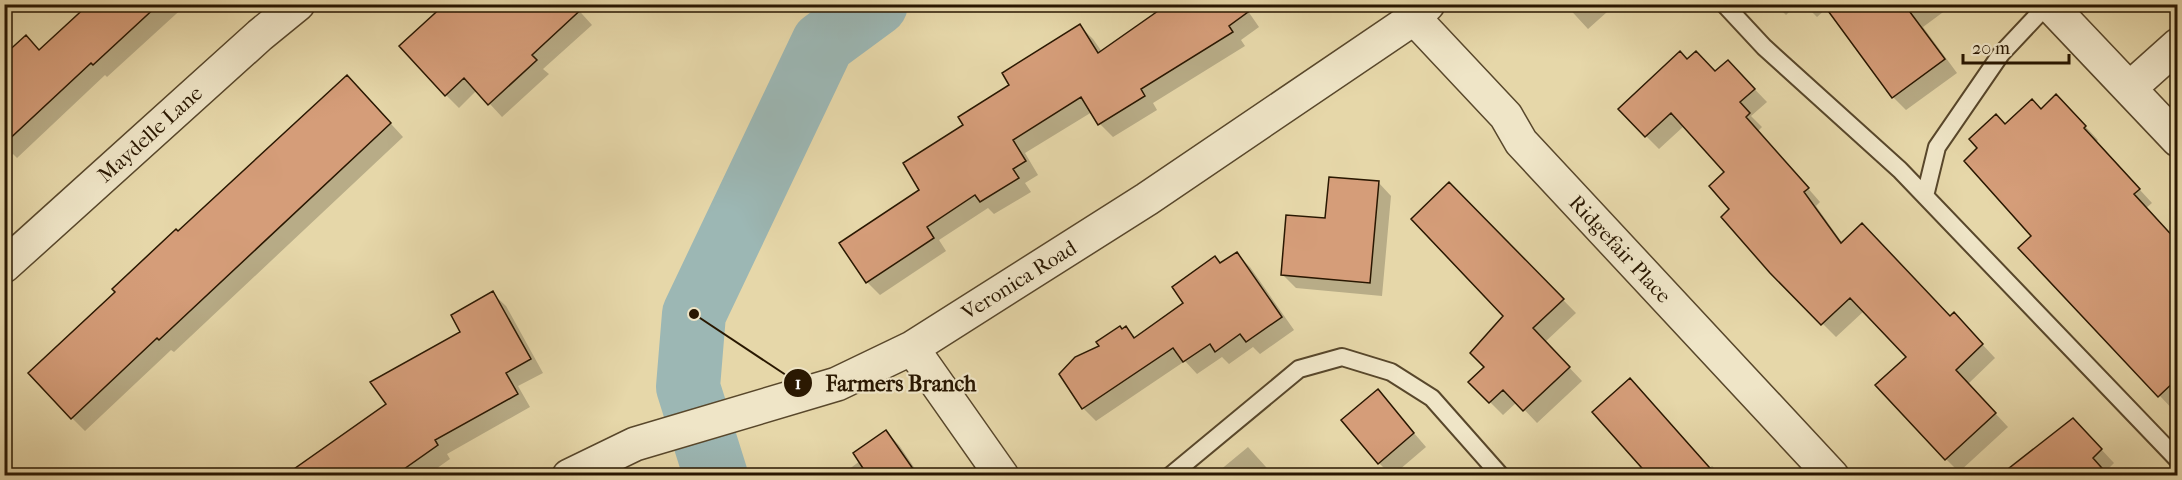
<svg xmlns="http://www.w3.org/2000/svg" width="2182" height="480" font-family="'IM FELL French Canon',serif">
<rect width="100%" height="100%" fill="#e6d7a9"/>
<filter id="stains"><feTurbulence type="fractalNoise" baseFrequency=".00333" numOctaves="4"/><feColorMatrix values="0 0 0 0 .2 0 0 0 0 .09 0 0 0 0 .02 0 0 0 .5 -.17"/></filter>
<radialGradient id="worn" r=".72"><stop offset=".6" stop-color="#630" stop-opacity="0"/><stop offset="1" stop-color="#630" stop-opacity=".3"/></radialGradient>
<path fill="#0003" d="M 91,4 L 187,4 L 107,77 L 105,75 L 17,158 L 13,154 L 4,162 L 4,58 L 40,51 Z
M 447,4 L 573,4 L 592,25 L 543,69 L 549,74 L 502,117 L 477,90 L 459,108 L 446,95 Z
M 1155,4 L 1243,4 L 1259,27 L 1241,40 L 1245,46 L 1153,103 L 1157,110 L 1113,137 L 1100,124 L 1092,112 L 1025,153 L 1038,175 L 1025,183 L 1031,192 L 994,214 L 988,208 L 939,240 L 946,251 L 880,295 L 867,282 L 841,243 L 921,191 L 965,126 L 1080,26 L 1093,39 L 1102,52 L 1156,15 L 1151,7 Z
M 1565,4 L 1616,4 L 1588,29 Z
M 1775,4 L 1797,4 L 1786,15 Z
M 1804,4 L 1942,4 L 1946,10 L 1923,27 L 1957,73 L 1906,110 L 1893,97 L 1827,8 L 1817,17 Z
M 1688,61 L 1716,73 L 1741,75 L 1767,102 L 1751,116 L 1762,127 L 1758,131 L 1820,202 L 1816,206 L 1843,244 L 1967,328 L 1995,358 L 1968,384 L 2008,427 L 1959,472 L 1946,459 L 1908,357 L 1864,311 L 1836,337 L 1771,272 L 1731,209 L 1727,172 L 1684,126 L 1659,149 L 1646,136 Z
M 360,90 L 403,137 L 174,352 L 171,350 L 85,431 L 72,418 L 117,292 L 178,233 Z
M 2069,109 L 2098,140 L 2096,142 L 2152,203 L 2146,208 L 2178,242 L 2178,415 L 2020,248 L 2033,236 L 2005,125 L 2041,110 Z
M 1378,182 L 1391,196 L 1382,296 L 1296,288 L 1283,275 L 1327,220 Z
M 1449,184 L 1576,313 L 1545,342 L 1582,381 L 1537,423 L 1517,402 L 1503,415 L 1490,402 L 1486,368 L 1505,315 Z
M 1237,254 L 1250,267 L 1294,330 L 1260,354 L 1253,347 L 1229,364 L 1222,357 L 1197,374 L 1185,361 L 1096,421 L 1083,408 L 1061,374 L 1126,328 L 1136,338 L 1185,304 L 1221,264 Z
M 492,293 L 506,306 L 543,373 L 518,386 L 530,407 L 447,454 L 450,459 L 426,476 L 299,476 L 388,405 L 462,332 Z
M 1378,391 L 1426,447 L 1392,476 L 1379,463 Z
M 886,432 L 899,445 L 920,476 L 840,476 L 860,461 Z
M 2086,433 L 2114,463 L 2105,472 L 2002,476 Z
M 1248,447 L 1274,476 L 1213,476 Z
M 1712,466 L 1722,476 L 1651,476 L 1710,468 Z"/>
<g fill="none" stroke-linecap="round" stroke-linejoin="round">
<path stroke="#9cb7b4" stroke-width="64" d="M 716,476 L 688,387 L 694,314 L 823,43 L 876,4"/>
</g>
<path fill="#d59d79" stroke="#291701" stroke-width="1.5" d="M 89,4 L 159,4 L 93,65 L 91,63 L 4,144 L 4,55 L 26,35 L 39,50 Z
M 445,4 L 587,4 L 532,55 L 537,60 L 488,105 L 464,78 L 445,96 L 399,46 Z
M 1168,4 L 1259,4 L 1229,26 L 1233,32 L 1141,89 L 1145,96 L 1098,125 L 1081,97 L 1013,140 L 1026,161 L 1013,169 L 1019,178 L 980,202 L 975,195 L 927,227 L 934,238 L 866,283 L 839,243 L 919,190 L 903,163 L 963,125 L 958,117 L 1009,85 L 1002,73 L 1080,24 L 1098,53 Z
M 1823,4 L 1904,4 L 1945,59 L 1892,98 Z
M 1680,51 L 1687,59 L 1696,51 L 1715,71 L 1728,60 L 1755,89 L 1740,102 L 1750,113 L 1746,117 L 1809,188 L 1804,192 L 1841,243 L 1862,223 L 1950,316 L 1954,312 L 1983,344 L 1956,370 L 1996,413 L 1945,460 L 1875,385 L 1906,357 L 1850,298 L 1821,325 L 1770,273 L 1721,217 L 1729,209 L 1709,186 L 1724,172 L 1671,113 L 1645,137 L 1618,109 Z
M 347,75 L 391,123 L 159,340 L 157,338 L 71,419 L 28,373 L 115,292 L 112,289 L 176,229 L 178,231 Z
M 2056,94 L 2086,126 L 2084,128 L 2140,189 L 2134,194 L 2178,242 L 2178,378 L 2158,397 L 2018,248 L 2031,236 L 1964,161 L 1977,148 L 1969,139 L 1996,114 L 2005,124 L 2032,99 L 2041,109 Z
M 1329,177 L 1379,181 L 1370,283 L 1281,275 L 1286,215 L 1325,218 Z
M 1449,182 L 1564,299 L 1533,328 L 1570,367 L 1523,411 L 1503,390 L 1489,403 L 1468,382 L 1484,367 L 1470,353 L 1503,316 L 1411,219 Z
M 1237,252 L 1282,317 L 1246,342 L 1240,334 L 1215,352 L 1210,344 L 1183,362 L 1173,348 L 1082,409 L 1059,374 L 1075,357 L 1099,346 L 1096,342 L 1120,326 L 1122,329 L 1126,326 L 1134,338 L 1183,303 L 1172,287 L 1215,256 L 1220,263 Z
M 493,291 L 531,359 L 506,373 L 518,394 L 435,440 L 438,445 L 394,476 L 284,476 L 386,404 L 370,382 L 460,332 L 451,315 Z
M 1630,378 L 1717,476 L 1649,476 L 1592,412 Z
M 1378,389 L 1414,433 L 1378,464 L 1341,420 Z
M 2073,418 L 2102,449 L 2093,458 L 2109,476 L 1999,476 Z
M 886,430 L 918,476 L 868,476 L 853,453 Z"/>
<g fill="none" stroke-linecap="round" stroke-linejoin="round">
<g stroke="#58472b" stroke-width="20">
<path id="lane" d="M 1724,4 L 1764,47 L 1900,170 L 2178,460
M 1925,196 L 1937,147 L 2001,54 L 2048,4
M 1170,476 L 1299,369 L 1342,357 L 1391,372 L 1432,398 L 1501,476"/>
</g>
<g stroke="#58472b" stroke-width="36">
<path id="street" d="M 2049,4 L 2178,140
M 1414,18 L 1506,116 L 1521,142 L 1832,476
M 2130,88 L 2178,45
M 4,266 L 260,35 L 298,4
M 912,348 L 1002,476
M 569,476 L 635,444 L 837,384 L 912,348 L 1147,199 L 1414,18 L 1428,4"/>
</g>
<use href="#lane" stroke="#efe5c7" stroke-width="16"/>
<use href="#street" stroke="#efe5c7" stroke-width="33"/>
</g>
<g text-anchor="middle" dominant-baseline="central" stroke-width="4.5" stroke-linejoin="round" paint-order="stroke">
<g font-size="21" fill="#291701" stroke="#efe5c7">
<text transform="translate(150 134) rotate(-42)">Maydelle Lane</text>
<text transform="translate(1620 249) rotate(47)">Ridgefair Place</text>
<text transform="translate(1019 280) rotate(-32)">Veronica Road</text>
</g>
</g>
<path fill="none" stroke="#291701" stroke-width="2" d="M694 314L798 383"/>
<g fill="#291701" stroke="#efe5c7" stroke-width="2">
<circle cx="694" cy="314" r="6"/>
<circle cx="798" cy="383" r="15"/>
</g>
<g font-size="18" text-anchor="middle" font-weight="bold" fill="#fff">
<text x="798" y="389">1</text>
</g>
<g font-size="22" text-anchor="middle" font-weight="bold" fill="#291701" stroke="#efe5c7" stroke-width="4.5" stroke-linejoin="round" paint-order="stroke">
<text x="901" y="391">Farmers Branch</text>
</g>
<rect width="2182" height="480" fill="none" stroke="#e6d7a9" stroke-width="24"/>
<rect x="6" y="6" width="2170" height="468" fill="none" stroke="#291701" stroke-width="3"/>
<rect x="12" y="12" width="2158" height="456" fill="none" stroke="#291701" stroke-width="1.5"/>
<path d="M1963 54v9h106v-9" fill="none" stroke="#291701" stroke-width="3"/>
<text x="1972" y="54" font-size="18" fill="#291701" stroke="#efe5c7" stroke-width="4.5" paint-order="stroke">20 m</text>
<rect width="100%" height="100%" filter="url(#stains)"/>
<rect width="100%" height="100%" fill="url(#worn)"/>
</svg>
